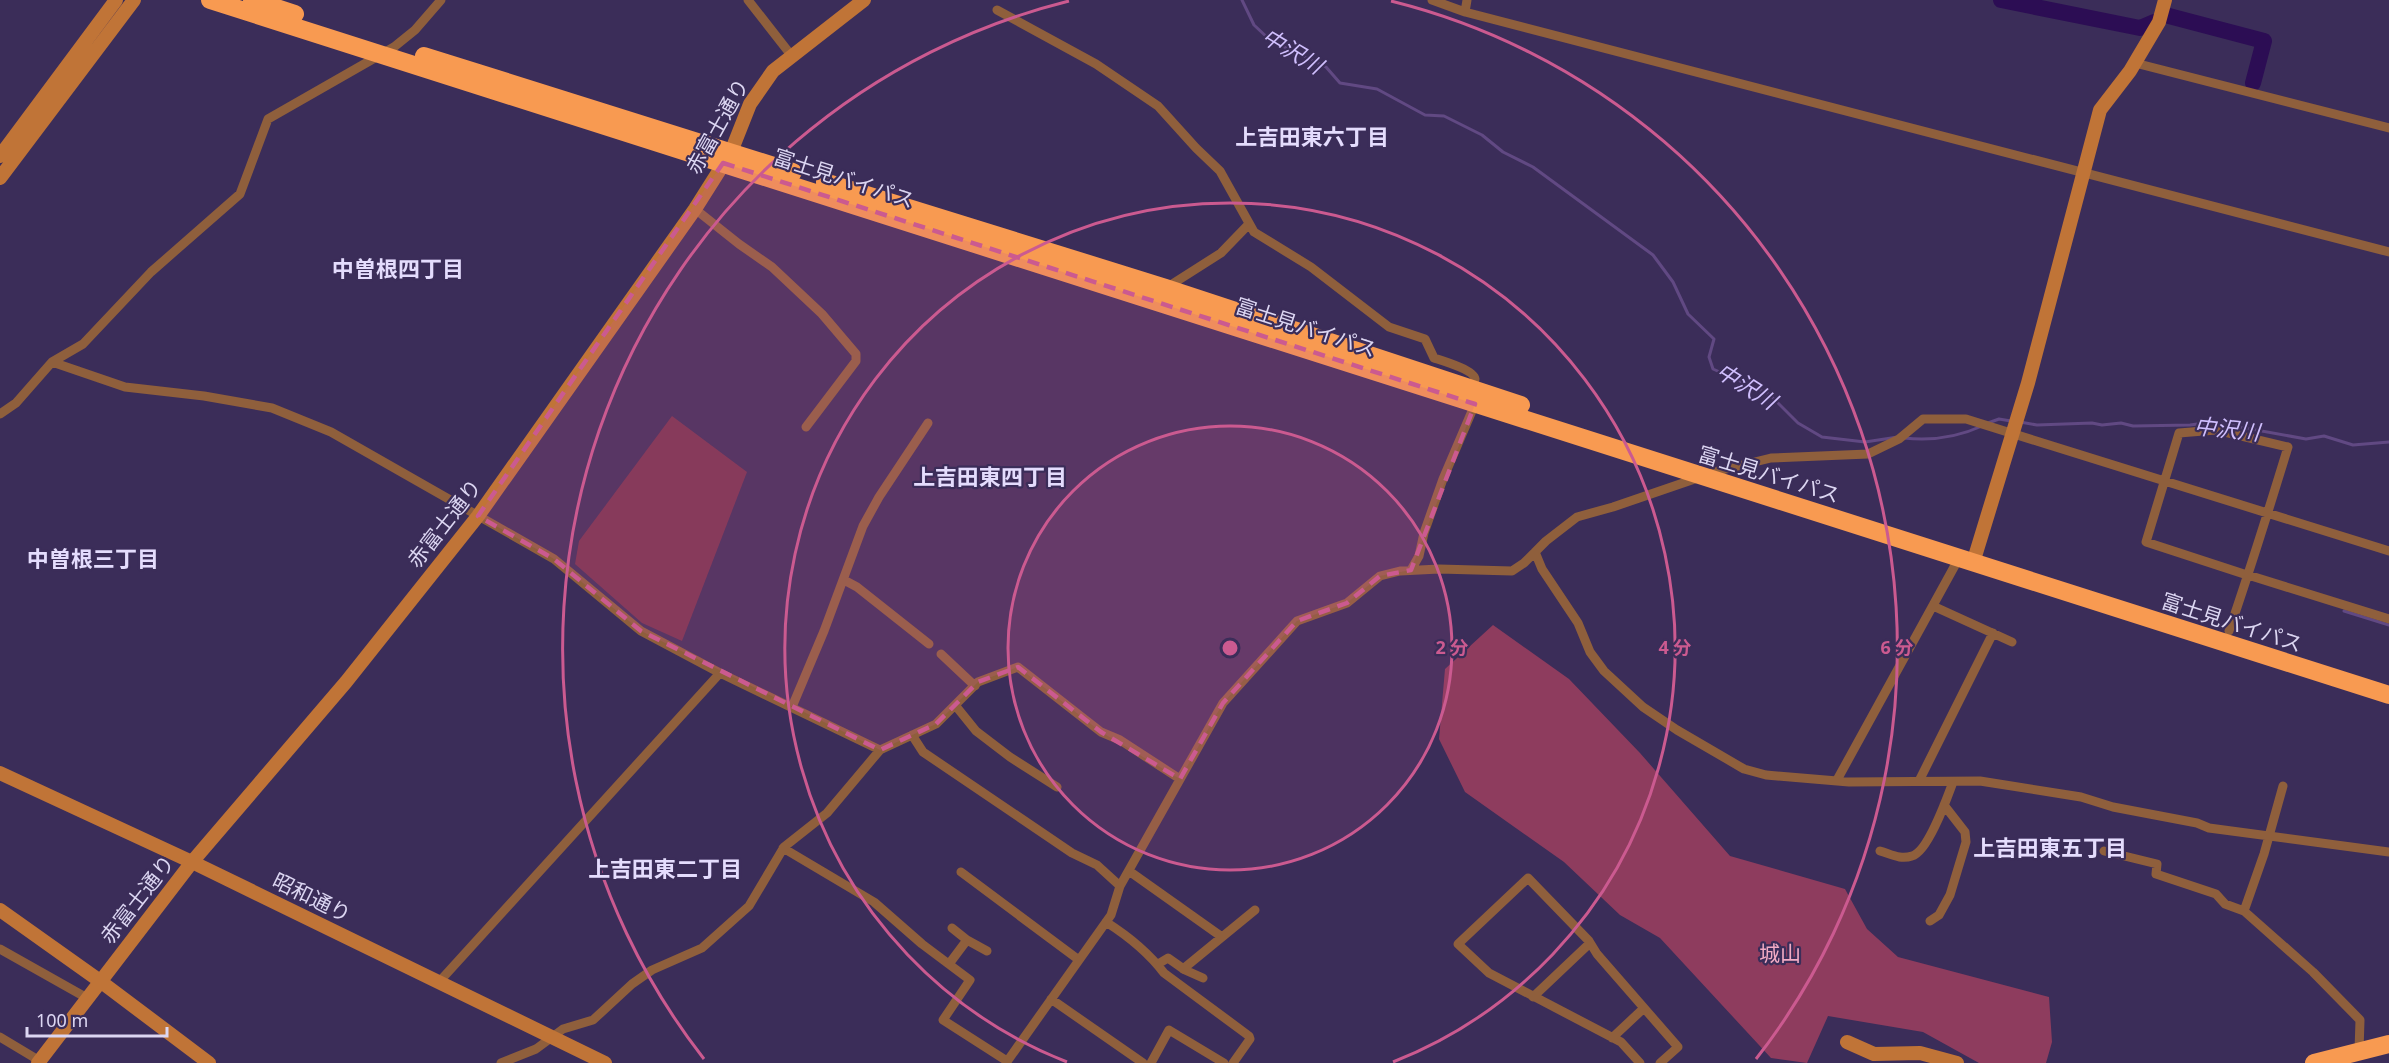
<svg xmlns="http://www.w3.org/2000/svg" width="2389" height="1063" font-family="'Noto Sans','Noto Sans JP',sans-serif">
<rect width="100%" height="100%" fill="#3b2d59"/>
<path fill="#76334e" d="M 672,416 L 747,472 L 682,641 L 642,623 L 575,564 L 579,541 Z"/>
<path fill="#8e3c5e" d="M 1493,625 L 1569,679 L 1640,753 L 1730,856 L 1845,889 L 1867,929 L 1898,957 L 2049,997 L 2052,1042 L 2046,1063 L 1979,1063 L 1923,1032 L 1828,1016 L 1807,1063 L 1771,1058 L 1660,938 L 1620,915 L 1564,862 L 1465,792 L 1439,739 L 1445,669 Z"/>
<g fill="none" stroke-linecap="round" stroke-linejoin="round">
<path stroke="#614983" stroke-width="3" d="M 1242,0 L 1254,25 L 1270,40 L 1326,67 L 1340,83 L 1377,89 L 1425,115 L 1444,116 L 1482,135 L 1503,152 L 1533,167 L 1653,255 L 1673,282 L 1688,314 L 1714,339 L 1709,357 L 1713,369 L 1769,394 L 1798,423 L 1822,437 L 1865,442 L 1898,437
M 2020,422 L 2037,425 L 2092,423 L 2102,425 L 2121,423 L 2133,426 L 2190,425 L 2212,422 L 2306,439 L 2324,436 L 2353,445 L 2389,442
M 1988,423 L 1999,419 L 2011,421
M 1904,438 C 1931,441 1958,437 1982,426
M 2344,611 L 2389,625"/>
<path stroke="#2c0d54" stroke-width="16" d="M 2001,0 L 2140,28 L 2154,22
M 2169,16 L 2264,41 L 2253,83"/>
<path stroke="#8f5f3c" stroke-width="9" d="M 748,0 L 791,55
M 1432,0 L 1465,12 L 2389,252
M 997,10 L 1096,64 L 1158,106 L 1196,148 L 1220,171 L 1254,232 L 1311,267 L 1389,327 L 1425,339 L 1434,358 C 1443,361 1474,370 1475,379 C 1475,381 1472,387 1471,389
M 1465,12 L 1467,0
M 2135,63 L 2389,128
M 695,209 L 739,244 L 772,267 L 822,314 L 856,354 L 856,361 L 806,427
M 1166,288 L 1221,253 L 1249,224
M 52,362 L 125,387 L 204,396 L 272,408 L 331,432 L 554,559 L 641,631 L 720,673 L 880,750
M 0,414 L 16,403 L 52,362 L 83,344 L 151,272 L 240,194 L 268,119 L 394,47 L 415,30 L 441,0
M 1535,552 L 1542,569 L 1578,623 L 1590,652 L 1604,671 L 1643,707 L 1677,730 L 1744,769 L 1766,775 L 1849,782 L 1980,781 L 2081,797 L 2113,807 L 2197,823 L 2209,828 L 2389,852
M 1411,570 L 1419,556 L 1424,533 L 1443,479 L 1475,404
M 844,580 L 857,587 L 929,644
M 1933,606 L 2012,642
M 2229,631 C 2250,570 2269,509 2288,447 L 2216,430 L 2179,433 L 2146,542 L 2244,574 L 2248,575 L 2389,619
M 941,654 L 975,686
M 955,705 L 976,731 L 1010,757 L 1057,787
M 792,707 L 824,631 L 863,526 L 879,497 L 928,423
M 912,735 L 923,752 L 1072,853 L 1097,865 L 1120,886
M 1837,780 L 1959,558
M 1919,781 L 1993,633
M 783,848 L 874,902 L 922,944 L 970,980 L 943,1020 L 1007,1061
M 1880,851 C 1891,854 1900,860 1912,856 C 1928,852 1947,798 1953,782
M 2104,851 L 2157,864 L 2156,874 L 2216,894 L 2225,904 L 2244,911 L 2313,972 L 2360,1020 L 2359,1051
M 1129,871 L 1222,937
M 961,872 L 1079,960
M 2244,911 L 2264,854 L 2283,786
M 1930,921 L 1939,915 L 1950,895 L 1966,842 L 1965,832 L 1944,805
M 1106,922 C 1128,936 1148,952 1164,973 L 1249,1036 L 1250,1039 L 1233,1063
M 952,928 L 967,940 L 987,951
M 0,949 L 87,998
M 949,964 L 967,940
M 1158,964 L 1168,958 L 1185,970 L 1203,978
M 1183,969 L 1255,910
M 439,982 L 720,673
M 1533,997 L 1590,943
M 1051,999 L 1143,1063
M 0,1037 L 40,1061
M 1612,1038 L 1644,1008
M 501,1063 L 536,1049 L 563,1029 L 593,1020 L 632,984 L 652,970 L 702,948 L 749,906 L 784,847 L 827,813 L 880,750 L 936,724 L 978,682 L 1018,667 L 1101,732 L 1120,740 L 1180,779
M 1006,1063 L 1111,915 L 1120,886 L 1223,703 L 1297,621 L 1347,603 L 1380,576 L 1400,571 L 1439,569 L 1512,571 L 1524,563 L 1546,541 L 1577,517 L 1613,507 L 1718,471 L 1771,458 L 1868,454 L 1899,439 L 1923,419 L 1966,419 L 2389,551
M 1151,1063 L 1169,1030 L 1224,1063
M 1640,1063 L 1621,1042 L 1489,973 L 1458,944 L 1528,878 L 1589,941 L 1597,954 L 1678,1047 L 1660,1063"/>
<path stroke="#c07437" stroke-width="14" d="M 0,156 L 116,0
M 0,178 L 134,0
M 1973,563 L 2028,383 L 2100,110 L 2130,71 L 2159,22 L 2165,0
M 0,773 L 192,862 L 605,1063
M 0,910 L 100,981 L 209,1063
M 1847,1042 L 1874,1054 L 1920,1053 L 1957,1063
M 38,1063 L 192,862 L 346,682 L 478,516 L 695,209 L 731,152 L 750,104 L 773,71 L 864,0"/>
<path stroke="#f89a51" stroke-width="18" d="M 210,0 L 2389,695
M 252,0 L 295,14
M 424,56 L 793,172
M 825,182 L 1166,288 L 1521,405
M 2314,1063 L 2389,1044"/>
</g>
<path fill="#cb5a90" fill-opacity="0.2" stroke="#cb5a90" stroke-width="4.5" stroke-dasharray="12 8" stroke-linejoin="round" d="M 723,163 L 1475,404 L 1411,570 L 1380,576 L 1347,603 L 1297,621 L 1223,703 L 1180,779 L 1101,732 L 1018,667 L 978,682 L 936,724 L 880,750 L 641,631 L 554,559 L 478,516 Z"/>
<circle cx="1230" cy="648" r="222" fill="#cb5a90" fill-opacity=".12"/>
<g fill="none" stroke="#cb5a90" stroke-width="3">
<circle cx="1230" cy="648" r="222"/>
<path d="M1067 1062A445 445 0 1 1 1393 1062"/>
<path d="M704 1059A667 667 0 0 1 1069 1M1391 1A667 667 0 0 1 1756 1059"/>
</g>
<g text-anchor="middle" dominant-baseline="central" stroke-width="4.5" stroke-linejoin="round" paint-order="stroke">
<g font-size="21" fill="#dcd6f2" stroke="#3b2d59">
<text transform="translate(717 126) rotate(-61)">赤富士通り</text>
<text transform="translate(844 178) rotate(18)">富士見バイパス</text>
<text transform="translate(1306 327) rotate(18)">富士見バイパス</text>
<text transform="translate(1769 474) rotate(17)">富士見バイパス</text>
<text transform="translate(444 523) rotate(-52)">赤富士通り</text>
<text transform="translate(2232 622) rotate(18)">富士見バイパス</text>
<text transform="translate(312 897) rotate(26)">昭和通り</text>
<text transform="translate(137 899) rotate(-52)">赤富士通り</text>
</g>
<g font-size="21" fill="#f2abc4" stroke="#3b2d59">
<text x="1780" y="953">城山</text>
</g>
<g font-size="22" font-style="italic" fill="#d0bffe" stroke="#3b2d59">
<text transform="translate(1293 50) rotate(31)">中沢川</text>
<text transform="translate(1747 385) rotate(32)">中沢川</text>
<text transform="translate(2227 428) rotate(6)">中沢川</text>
</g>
<g font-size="22" font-weight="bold" fill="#e4dcfd" stroke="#3b2d59">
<text x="1312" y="136">上吉田東六丁目</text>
<text x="398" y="268">中曽根四丁目</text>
<text x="990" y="476">上吉田東四丁目</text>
<text x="93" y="558">中曽根三丁目</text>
<text x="2050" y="847">上吉田東五丁目</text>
<text x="665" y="868">上吉田東二丁目</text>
</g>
</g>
<circle cx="1230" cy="648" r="9" fill="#cb5a90" stroke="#3b2d59" stroke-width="3"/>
<g font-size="18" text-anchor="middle" font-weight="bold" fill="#cb5a90" stroke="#3b2d59" stroke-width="4.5" stroke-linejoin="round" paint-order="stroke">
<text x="1452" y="654">2 分</text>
<text x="1675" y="654">4 分</text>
<text x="1897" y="654">6 分</text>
</g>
<path d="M27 1027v9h140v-9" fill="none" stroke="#dcd6f2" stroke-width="3"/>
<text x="36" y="1027" font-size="18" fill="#dcd6f2" stroke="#3b2d59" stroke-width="4.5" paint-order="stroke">100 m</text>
</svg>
